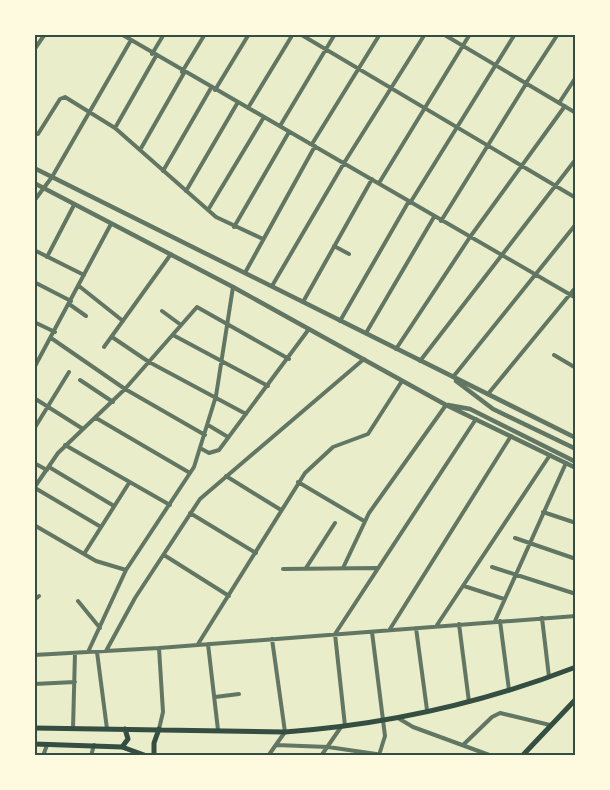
<svg xmlns="http://www.w3.org/2000/svg" width="610" height="790" font-family="'Times New Roman',serif">
<rect width="100%" height="100%" fill="#e9edc9"/>
<g fill="none" stroke-linecap="round" stroke-linejoin="round">
<path stroke="#617663" stroke-width="4" d="M 121,34 L 576,298
M 300,34 L 576,198
M 443,34 L 576,113
M 34,50 L 45,34
M 152,54 L 164,34
M 182,72 L 205,34
M 526,83 L 558,34
M 215,90 L 249,34
M 559,103 L 576,77
M 248,108 L 293,34
M 280,126 L 335,34
M 115,128 L 156,56
M 38,134 L 60,99 L 65,97 L 115,128 L 216,217 L 263,239
M 312,144 L 380,34
M 140,150 L 184,73
M 163,171 L 211,88
M 379,183 L 470,34
M 186,191 L 238,102
M 34,201 L 52,177 L 131,40
M 410,203 L 515,34
M 208,210 L 264,117
M 441,221 L 526,84
M 234,227 L 289,132
M 334,246 L 349,254
M 34,250 L 84,275
M 47,257 L 74,205
M 246,271 L 315,146
M 34,282 L 71,301
M 79,286 L 123,321
M 272,286 L 344,163 L 425,34
M 303,302 L 372,179
M 69,304 L 86,316
M 162,311 L 181,325
M 340,321 L 409,201
M 34,322 L 55,332
M 366,333 L 434,217
M 173,335 L 268,386
M 112,337 L 149,362 L 246,414
M 51,338 L 125,389 L 205,435
M 104,347 L 171,254
M 396,349 L 470,237 L 565,106
M 554,355 L 576,368
M 420,361 L 576,159
M 34,368 L 111,224
M 453,377 L 576,224
M 80,380 L 113,402
M 488,394 L 576,287
M 34,398 L 83,429
M 96,418 L 190,473
M 208,425 L 228,437
M 34,429 L 69,372
M 65,445 L 170,505
M 200,448 L 209,453 L 219,450 L 309,329
M 34,463 L 47,470
M 49,467 L 114,506
M 226,476 L 281,510
M 298,482 L 364,521
M 34,488 L 58,453 L 125,389 L 197,307 L 289,359
M 35,488 L 101,527
M 543,512 L 576,523
M 190,513 L 256,553
M 34,525 L 96,561 L 126,570
M 515,538 L 576,559
M 84,554 L 129,483
M 164,555 L 229,596
M 492,567 L 576,594
M 306,568 L 335,523
M 343,568 L 369,513 L 446,405
M 283,569 L 377,568
M 464,586 L 504,599
M 34,600 L 39,596
M 78,601 L 100,628
M 542,618 L 549,677
M 495,621 L 566,463
M 500,621 L 509,690
M 459,624 L 469,702
M 437,625 L 550,455
M 416,628 L 427,710
M 390,629 L 511,436
M 372,632 L 385,736 L 380,752
M 198,644 L 305,473 L 333,447 L 368,434 L 402,381
M 208,644 L 218,730
M 106,651 L 135,598 L 200,499 L 364,359
M 88,652 L 126,570 L 194,467 L 216,396 L 233,287
M 97,652 L 107,729
M 34,655 L 159,648 L 576,616
M 34,684 L 75,682
M 215,697 L 239,694
M 398,718 L 413,727 L 492,756
M 345,726 L 335,634 L 476,419
M 73,729 L 75,653
M 159,729 L 163,712 L 159,648
M 276,745 L 328,747 L 390,756
M 463,745 L 492,717 L 500,713 L 550,725
M 43,756 L 47,745
M 91,756 L 94,745
M 268,756 L 285,732 L 272,639
M 321,756 L 341,727"/>
<path stroke="#617663" stroke-width="4.5" d="M 34,168 L 576,438
M 34,183 L 233,287 L 446,405 L 576,468
M 456,381 L 493,409 L 576,449
M 448,405 L 470,409 L 576,462"/>
<path stroke="#344e41" stroke-width="5" d="M 34,728 L 285,732 C 384,725 483,703 576,667
M 34,744 L 122,747 L 147,756
M 122,747 L 128,739 L 125,729
M 154,756 L 154,743 L 159,729
M 522,756 L 576,699"/>
</g>
<rect width="610" height="790" fill="none" stroke="#fefae0" stroke-width="72"/>
<rect x="36" y="36" width="538" height="718" fill="none" stroke="#344e41" stroke-width="2"/>
</svg>
